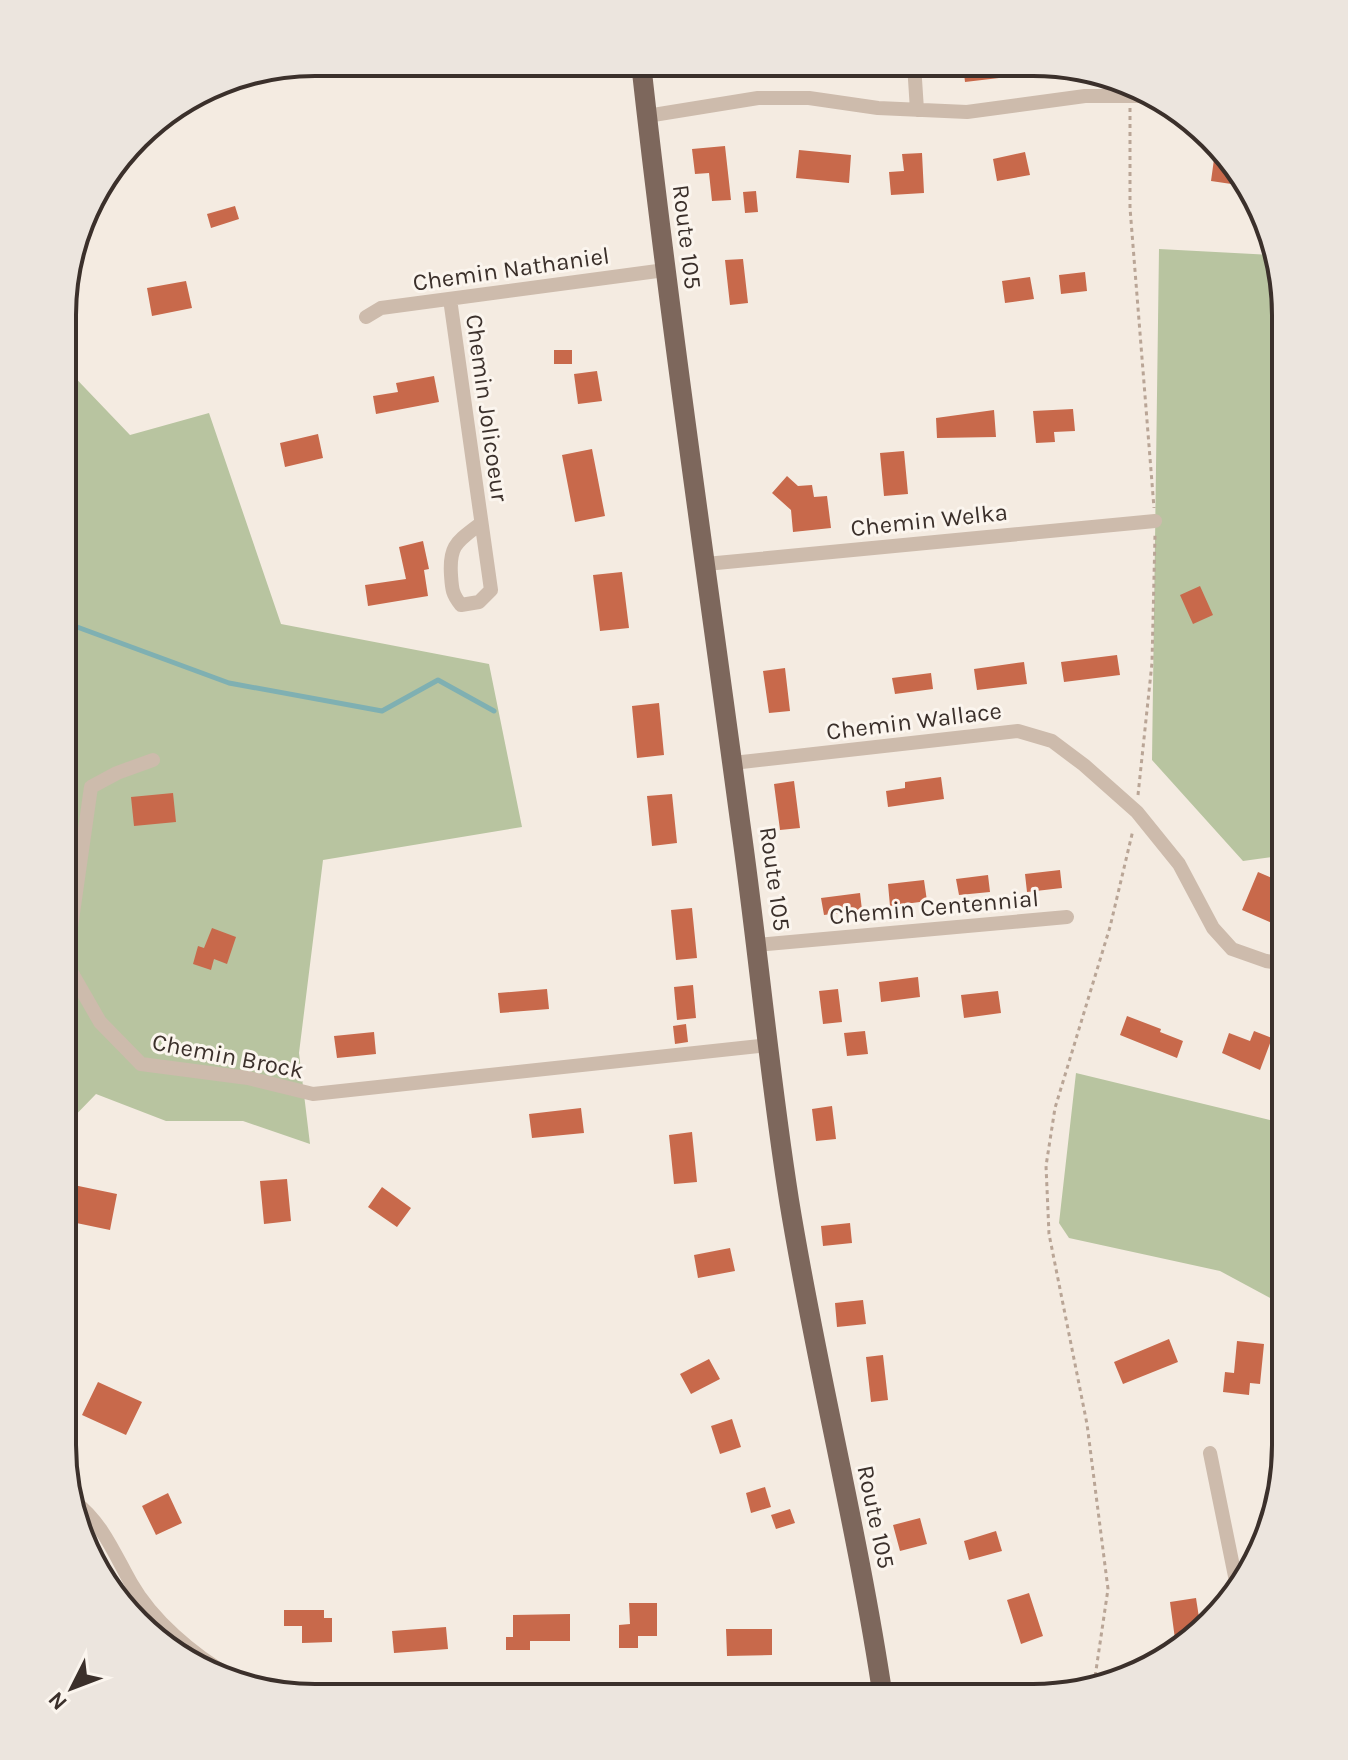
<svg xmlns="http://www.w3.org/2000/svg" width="1348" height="1760" font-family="Karla,sans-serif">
<rect width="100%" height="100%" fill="#f4ebe1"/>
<path fill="#b8c4a0" d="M 1159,249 L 1272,255 L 1286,315 L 1286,855 L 1243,861 L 1152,760 Z
M 64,366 L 130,435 L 209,413 L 281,624 L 489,664 L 522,827 L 323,860 L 299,1053 L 310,1144 L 243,1121 L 166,1121 L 96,1094 L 63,1128 Z
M 1076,1073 L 1286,1124 L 1285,1306 L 1220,1271 L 1069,1238 L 1059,1223 Z"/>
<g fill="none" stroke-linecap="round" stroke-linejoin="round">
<path stroke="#7fb0b2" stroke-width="5" d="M 64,627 L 69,624 L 229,683 L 382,711 L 438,680 L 494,711"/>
</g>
<path fill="#c8694b" d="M 963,64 L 997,64 L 999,78 L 965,82 Z
M 725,146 L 731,200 L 712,201 L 709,173 L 695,174 L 692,149 Z
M 799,150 L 851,155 L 849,183 L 796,178 Z
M 1025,152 L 1030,175 L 997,181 L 993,159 Z
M 1215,152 L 1245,186 L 1211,181 Z
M 922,153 L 924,193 L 891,195 L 889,172 L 904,171 L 902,154 Z
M 756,191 L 758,212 L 745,213 L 743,192 Z
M 235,206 L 239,219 L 211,228 L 207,214 Z
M 743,259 L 748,303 L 730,305 L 725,260 Z
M 1085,272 L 1087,291 L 1061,294 L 1059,275 Z
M 1030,277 L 1034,299 L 1005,303 L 1002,281 Z
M 186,281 L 192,308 L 152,316 L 147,288 Z
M 554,350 L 572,350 L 572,364 L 554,364 Z
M 597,371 L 602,401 L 578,404 L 574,374 Z
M 434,376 L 439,402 L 376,414 L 373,396 L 398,392 L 396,383 Z
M 1073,409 L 1075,431 L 1054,432 L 1055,442 L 1036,443 L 1033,411 Z
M 994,410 L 996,437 L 937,438 L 936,418 Z
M 318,434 L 323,458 L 285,467 L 280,443 Z
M 592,449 L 605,516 L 575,522 L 562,455 Z
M 904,451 L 908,494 L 884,496 L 880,453 Z
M 787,476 L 798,486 L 812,485 L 814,497 L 827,496 L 831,528 L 793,532 L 791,510 L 772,493 Z
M 423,541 L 429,569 L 424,570 L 428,596 L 368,606 L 365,585 L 406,579 L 399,547 Z
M 622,572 L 629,628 L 600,631 L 593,575 Z
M 1200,586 L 1213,615 L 1193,624 L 1180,595 Z
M 1117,655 L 1120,675 L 1064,682 L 1061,662 Z
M 1024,662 L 1027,684 L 977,690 L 974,669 Z
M 785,668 L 790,711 L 769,713 L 763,671 Z
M 931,673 L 933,689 L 895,694 L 892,678 Z
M 659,703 L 664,755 L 637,758 L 632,706 Z
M 941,777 L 944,799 L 888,807 L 886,791 L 905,788 L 905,782 Z
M 794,781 L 800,828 L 780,830 L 774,784 Z
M 173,793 L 176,822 L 134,826 L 131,797 Z
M 672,794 L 677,843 L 652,846 L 647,796 Z
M 1060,870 L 1062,888 L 1027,892 L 1025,874 Z
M 1258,872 L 1286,884 L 1286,929 L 1242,910 Z
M 988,875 L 990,892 L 959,895 L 956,879 Z
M 924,880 L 927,901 L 890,906 L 888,884 Z
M 860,893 L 862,910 L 824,915 L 821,898 Z
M 692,908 L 697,958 L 676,960 L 671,910 Z
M 212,928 L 236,937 L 227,964 L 214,959 L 211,970 L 193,964 L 198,946 L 204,948 Z
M 918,977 L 920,997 L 881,1002 L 879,982 Z
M 693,985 L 696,1018 L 677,1020 L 674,987 Z
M 547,989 L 549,1009 L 500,1013 L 498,993 Z
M 838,989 L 842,1022 L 823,1024 L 819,991 Z
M 998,991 L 1001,1013 L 964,1018 L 961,995 Z
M 1127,1016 L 1161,1029 L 1160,1032 L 1183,1041 L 1177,1058 L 1120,1035 Z
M 686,1024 L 688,1042 L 675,1044 L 673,1026 Z
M 865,1031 L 868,1054 L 847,1056 L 844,1033 Z
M 1254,1031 L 1272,1038 L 1260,1070 L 1222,1053 L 1229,1033 L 1250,1041 Z
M 374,1032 L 376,1054 L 337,1058 L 334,1036 Z
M 832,1106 L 836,1139 L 816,1141 L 812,1109 Z
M 581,1108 L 584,1133 L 532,1138 L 529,1114 Z
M 692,1132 L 697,1182 L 674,1184 L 669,1135 Z
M 287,1179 L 291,1221 L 264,1224 L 260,1181 Z
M 64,1183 L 117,1194 L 110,1230 L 62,1220 Z
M 382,1187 L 411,1208 L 397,1227 L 368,1207 Z
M 850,1223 L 852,1243 L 823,1246 L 821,1226 Z
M 730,1248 L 735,1271 L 698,1278 L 694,1255 Z
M 863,1300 L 866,1324 L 837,1327 L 835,1303 Z
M 1169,1339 L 1178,1362 L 1123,1384 L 1114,1362 Z
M 1237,1341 L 1264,1344 L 1260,1384 L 1250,1383 L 1249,1395 L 1223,1392 L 1225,1372 L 1234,1373 Z
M 883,1355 L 888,1400 L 871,1402 L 866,1357 Z
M 709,1359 L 720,1379 L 691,1394 L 680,1374 Z
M 98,1382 L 142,1402 L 126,1435 L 82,1415 Z
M 732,1419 L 741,1447 L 720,1454 L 711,1426 Z
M 765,1487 L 771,1507 L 751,1513 L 746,1493 Z
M 168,1493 L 182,1523 L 156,1535 L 142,1506 Z
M 790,1509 L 795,1523 L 776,1529 L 771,1515 Z
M 920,1518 L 927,1544 L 900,1551 L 893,1525 Z
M 996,1531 L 1002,1551 L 969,1560 L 964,1541 Z
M 1029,1593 L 1043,1636 L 1021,1644 L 1007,1600 Z
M 1196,1598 L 1200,1624 L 1184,1638 L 1175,1639 L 1170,1602 Z
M 629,1603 L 657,1603 L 657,1636 L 638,1636 L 638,1648 L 619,1648 L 619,1625 L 630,1624 Z
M 284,1610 L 324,1610 L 324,1618 L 332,1618 L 332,1642 L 302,1643 L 302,1626 L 284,1626 Z
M 570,1614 L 570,1641 L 530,1641 L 530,1650 L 506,1650 L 506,1637 L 513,1637 L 513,1615 Z
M 446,1627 L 448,1649 L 394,1653 L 392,1631 Z
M 726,1629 L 772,1629 L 772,1655 L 727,1656 Z"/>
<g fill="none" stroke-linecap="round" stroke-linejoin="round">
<path stroke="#b9a596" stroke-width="3" stroke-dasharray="4 4" stroke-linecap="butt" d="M 1130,108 L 1130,208 L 1154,508
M 1138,795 L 1152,663 L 1155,535
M 1094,1684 L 1108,1589 L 1087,1424 L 1049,1234 L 1046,1166 L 1055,1108 L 1110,927 L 1133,830"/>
<path stroke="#cdbbac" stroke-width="14" d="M 914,64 L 917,110
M 647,116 L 758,98 L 809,98 L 878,108 L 967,112 L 1085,96 L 1150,96
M 450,299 L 491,590 L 479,602 L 461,605 C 452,594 452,589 451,575 C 449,545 457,542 480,524
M 366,317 L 381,308 L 665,270
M 706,564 L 1155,521
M 153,760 L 117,773 L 91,787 L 69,941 L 69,968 L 100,1022 L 141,1064 L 248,1078 L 313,1094 L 769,1045
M 733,763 L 1018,731 L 1052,741 L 1084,765 L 1137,812 L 1179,864 L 1213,928 L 1232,949 L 1266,961 L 1286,964
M 757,945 L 1067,917
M 1210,1453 L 1238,1591
M 75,1502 C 102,1522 115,1555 131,1583 C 152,1620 193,1655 230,1676"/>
<path stroke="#7d675c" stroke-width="20" d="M 641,63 C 669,316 706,568 740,821 C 758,947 769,1074 789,1200 C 816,1367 858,1530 883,1698"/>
</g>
<g text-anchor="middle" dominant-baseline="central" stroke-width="6" stroke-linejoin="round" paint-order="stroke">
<g font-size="24" fill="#3b302b" stroke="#fbf5ee">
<text transform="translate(687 237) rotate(83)">Route 105</text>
<text transform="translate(511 269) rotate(-8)">Chemin Nathaniel</text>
<text transform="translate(487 408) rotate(82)">Chemin Jolicoeur</text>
<text transform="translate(929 520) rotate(-6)">Chemin Welka</text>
<text transform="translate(914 721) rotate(-7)">Chemin Wallace</text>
<text transform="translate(775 879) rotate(82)">Route 105</text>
<text transform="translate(934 907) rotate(-5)">Chemin Centennial</text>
<text transform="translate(228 1056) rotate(11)">Chemin Brock</text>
<text transform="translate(876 1517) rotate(78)">Route 105</text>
</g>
</g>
<path d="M0 0H1348V1760H0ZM315 76H1033A239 239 0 0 1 1272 315V1445A239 239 0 0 1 1033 1684H315A239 239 0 0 1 76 1445V315A239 239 0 0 1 315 76Z" fill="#ece5de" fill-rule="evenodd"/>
<path fill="none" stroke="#3b302b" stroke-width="4" d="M315 76H1033A239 239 0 0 1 1272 315V1445A239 239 0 0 1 1033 1684H315A239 239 0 0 1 76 1445V315A239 239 0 0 1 315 76Z"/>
<g transform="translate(72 1688) rotate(228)" stroke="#fbf5ee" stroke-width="6" paint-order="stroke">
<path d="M0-6L14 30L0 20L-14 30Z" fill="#3b302b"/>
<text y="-12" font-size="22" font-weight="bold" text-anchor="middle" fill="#3b302b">N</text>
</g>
</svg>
